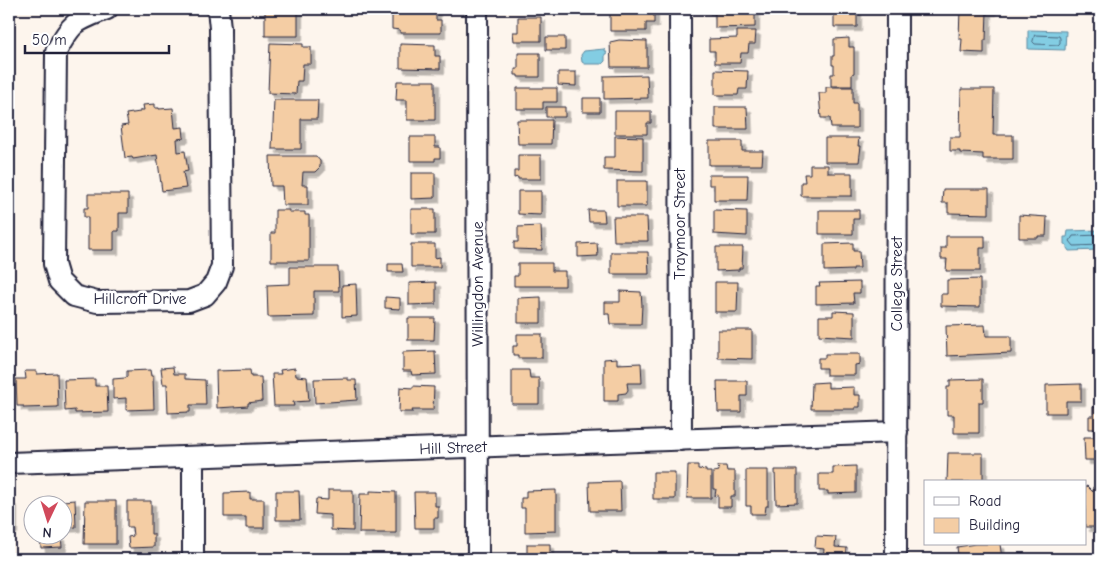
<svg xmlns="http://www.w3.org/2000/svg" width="1109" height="568" font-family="'Comic Neue',sans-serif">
<defs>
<filter id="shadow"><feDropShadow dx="4.5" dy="4.5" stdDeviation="0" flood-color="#0004"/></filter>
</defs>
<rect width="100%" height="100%" fill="#fdf5ed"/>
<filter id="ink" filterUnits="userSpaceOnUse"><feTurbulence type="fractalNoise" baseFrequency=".02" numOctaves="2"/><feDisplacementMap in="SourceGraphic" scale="10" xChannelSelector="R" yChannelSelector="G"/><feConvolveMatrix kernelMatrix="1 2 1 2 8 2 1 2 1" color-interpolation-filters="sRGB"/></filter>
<g filter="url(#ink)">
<path fill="#83cde3" stroke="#5c89a0" d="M 1028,30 L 1066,31 L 1065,50 L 1028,49 Z
M 604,49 L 607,53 L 605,54 L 605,61 L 602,64 L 585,64 L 582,62 L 581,55 L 584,51 Z
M 1100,230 L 1100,250 L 1069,251 L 1067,248 L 1067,245 L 1064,244 L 1064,237 L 1067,237 L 1068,231 Z"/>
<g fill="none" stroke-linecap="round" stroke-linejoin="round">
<path stroke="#49667e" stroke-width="1" d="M 1035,35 L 1059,36 L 1060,38 L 1060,43 L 1058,45 L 1035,44 L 1033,42 Z
M 1100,235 L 1073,236 L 1070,241 L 1074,246 L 1100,245"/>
</g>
<path fill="#f4cda4" stroke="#22223b" filter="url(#shadow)" d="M 265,9 L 300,9 L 298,13 L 298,36 L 265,36 Z
M 400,9 L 436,9 L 436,20 L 441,20 L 441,33 L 400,33 L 400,30 L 392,29 L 392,13 L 400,13 Z
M 610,9 L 654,9 L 654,23 L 646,23 L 646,31 L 610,31 Z
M 710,9 L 755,10 L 755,27 L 715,28 L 715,14 L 710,14 Z
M 834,9 L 857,9 L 857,27 L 834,27 Z
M 960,9 L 992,9 L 992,11 L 987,11 L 986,40 L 984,40 L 984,53 L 961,52 L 962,39 L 959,39 Z
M 518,17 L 541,17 L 541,41 L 514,41 L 513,32 L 518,32 Z
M 737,31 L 756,31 L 755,44 L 749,44 L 748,53 L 741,53 L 740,63 L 715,63 L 715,51 L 709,51 L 709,39 L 737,38 Z
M 546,37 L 565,37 L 565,50 L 546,50 Z
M 849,38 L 849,47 L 854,47 L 854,73 L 852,74 L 852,86 L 831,86 L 831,74 L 834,74 L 834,65 L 832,65 L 832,56 L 834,56 L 834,39 Z
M 619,40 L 647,41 L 647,67 L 611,67 L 610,42 Z
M 270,43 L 303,44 L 303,47 L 311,47 L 311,64 L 303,64 L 302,81 L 297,81 L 296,94 L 268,93 Z
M 400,44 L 435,45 L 435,56 L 440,56 L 440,69 L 400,68 Z
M 518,53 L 540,53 L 540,77 L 518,77 L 518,75 L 515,75 L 515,69 L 518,69 Z
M 715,70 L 748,71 L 747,89 L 739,89 L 738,95 L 715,95 Z
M 558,72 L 576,72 L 576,86 L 558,85 Z
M 647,75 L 648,98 L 604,99 L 604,76 Z
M 397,81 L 435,81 L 435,120 L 407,120 L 407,100 L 396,100 Z
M 826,87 L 853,87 L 853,103 L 857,103 L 857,128 L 831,128 L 830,118 L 821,118 L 819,93 L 826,93 Z
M 517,88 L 557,88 L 557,102 L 543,102 L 543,109 L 517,109 Z
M 961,89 L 994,89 L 993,135 L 1013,135 L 1013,159 L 983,159 L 983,154 L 960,153 L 960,151 L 950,151 L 950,137 L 960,137 Z
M 583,98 L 600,98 L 600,112 L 583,112 Z
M 274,100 L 318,100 L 317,119 L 301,119 L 301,149 L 272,149 Z
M 155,104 L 155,108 L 159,108 L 159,109 L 173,108 L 175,128 L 183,127 L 184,138 L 177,139 L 178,152 L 185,151 L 188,171 L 183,172 L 186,188 L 162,191 L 157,155 L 133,159 L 132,157 L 125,158 L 121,126 L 128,125 L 126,114 L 140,112 L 140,110 L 144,110 L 143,105 Z
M 546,107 L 565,107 L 565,117 L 546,117 Z
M 715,107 L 747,107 L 748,129 L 715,129 Z
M 615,111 L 651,111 L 651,123 L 647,123 L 647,134 L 615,134 Z
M 517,120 L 552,120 L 551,144 L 518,144 Z
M 615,136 L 643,137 L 643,171 L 604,170 L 604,157 L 615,157 Z
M 410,137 L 435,137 L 435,147 L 440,147 L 440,158 L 435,158 L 435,161 L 410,161 Z
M 825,138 L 859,138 L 858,146 L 861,146 L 859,162 L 825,162 Z
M 709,141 L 742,141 L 742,151 L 763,151 L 762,165 L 709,165 Z
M 518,155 L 541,155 L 541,179 L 518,179 L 518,177 L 514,178 L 514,171 L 518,171 Z
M 270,156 L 316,156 L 320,161 L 320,167 L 315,172 L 303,172 L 302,185 L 308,185 L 308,205 L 283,205 L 282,186 L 271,186 Z
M 810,165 L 828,165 L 828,173 L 852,173 L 852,196 L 801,196 L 801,182 L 805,182 L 804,174 L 810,174 Z
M 411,173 L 435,173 L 435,198 L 411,199 Z
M 709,175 L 748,175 L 747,200 L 714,200 L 714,185 L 709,185 Z
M 617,181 L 647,181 L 647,206 L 617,206 Z
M 943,189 L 989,189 L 989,214 L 948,213 L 948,203 L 942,203 Z
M 518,191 L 541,191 L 541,215 L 518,214 Z
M 88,194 L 128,194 L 128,213 L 119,213 L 119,231 L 114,231 L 114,250 L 88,250 L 88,217 L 84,217 L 84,208 L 88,208 Z
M 411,209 L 435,209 L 435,234 L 411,234 Z
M 275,210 L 289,210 L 289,212 L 305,212 L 305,215 L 309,215 L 309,261 L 271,261 L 271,233 L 275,233 Z
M 588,210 L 604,210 L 605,222 L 589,222 Z
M 714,210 L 747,211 L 747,236 L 714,234 Z
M 819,210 L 859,210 L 859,219 L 853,219 L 853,234 L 819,234 Z
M 1019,215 L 1047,217 L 1046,236 L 1038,236 L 1038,238 L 1019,238 Z
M 613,217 L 647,217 L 648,241 L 614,241 Z
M 541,226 L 542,250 L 514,249 L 514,242 L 518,242 L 518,227 Z
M 946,236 L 985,236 L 985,248 L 980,248 L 980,271 L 946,271 L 947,259 L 941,259 L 941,248 L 946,248 Z
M 597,243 L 598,256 L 578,257 L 578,244 Z
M 853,243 L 853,251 L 859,251 L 860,268 L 853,268 L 853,270 L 824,271 L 824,244 Z
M 411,244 L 435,244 L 435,258 L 440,257 L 440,267 L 411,267 Z
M 716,247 L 743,247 L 742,268 L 739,268 L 739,270 L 716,271 Z
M 611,252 L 648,252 L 649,274 L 611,274 Z
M 518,263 L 552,263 L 552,271 L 565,271 L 565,286 L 514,286 L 514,276 L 518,276 Z
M 388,264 L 402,264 L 403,272 L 388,272 Z
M 290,267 L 338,267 L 339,291 L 314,291 L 314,316 L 268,317 L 267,285 L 290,284 Z
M 980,279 L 980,307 L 941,306 L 941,294 L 947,294 L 947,280 Z
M 436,282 L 436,304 L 409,305 L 409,283 Z
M 715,282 L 738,282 L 737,312 L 715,312 Z
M 860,282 L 860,293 L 853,293 L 854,303 L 816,304 L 816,286 L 820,286 L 819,283 Z
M 356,284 L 357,316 L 342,317 L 342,285 Z
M 620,291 L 641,292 L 642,305 L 641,324 L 610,324 L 609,314 L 605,314 L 605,302 L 620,302 Z
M 385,297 L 400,298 L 400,309 L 385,308 Z
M 541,297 L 541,323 L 518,323 L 518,298 Z
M 833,311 L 854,312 L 854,337 L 819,335 L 819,316 L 833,316 Z
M 408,318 L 435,318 L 434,340 L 408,340 Z
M 985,325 L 986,336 L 1011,336 L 1011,353 L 947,356 L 946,326 Z
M 718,330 L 752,330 L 752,359 L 718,358 Z
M 517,334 L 542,334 L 542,358 L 518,358 L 518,355 L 513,355 L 513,346 L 517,346 Z
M 435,351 L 436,374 L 412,375 L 411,371 L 403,371 L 403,352 Z
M 825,354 L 860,354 L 860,364 L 855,365 L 855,375 L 826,375 L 826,368 L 818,368 L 818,358 L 825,358 Z
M 617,358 L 617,364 L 641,363 L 642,383 L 627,383 L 628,390 L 626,393 L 618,394 L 618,401 L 604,401 L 604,359 Z
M 173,367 L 174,374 L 185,374 L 185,379 L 205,380 L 206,405 L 190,405 L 190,412 L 168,413 L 167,384 L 163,384 L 161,368 Z
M 295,368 L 296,376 L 307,377 L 309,401 L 293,402 L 294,406 L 274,406 L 272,374 L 281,374 L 280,370 Z
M 150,370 L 151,376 L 153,376 L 154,409 L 126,410 L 126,398 L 113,399 L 113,379 L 125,378 L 127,377 L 127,371 Z
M 250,370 L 251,377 L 261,377 L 262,401 L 248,403 L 248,406 L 217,408 L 216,371 Z
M 512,370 L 529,370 L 530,378 L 539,378 L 539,404 L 512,404 Z
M 25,371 L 37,371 L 37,374 L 57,373 L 58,407 L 24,408 L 24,406 L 17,406 L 16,379 L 26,379 Z
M 348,378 L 348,380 L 356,380 L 357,400 L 315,403 L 314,379 Z
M 95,379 L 95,386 L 107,386 L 108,412 L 75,413 L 75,410 L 65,411 L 64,380 Z
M 983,379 L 983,402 L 979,402 L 979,433 L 954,433 L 954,415 L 947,415 L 947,387 L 950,387 L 950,380 Z
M 717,381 L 747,381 L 747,396 L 741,396 L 741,412 L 718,412 Z
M 828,382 L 828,388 L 854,387 L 854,395 L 860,395 L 860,407 L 855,407 L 855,409 L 811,409 L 812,383 Z
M 1081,384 L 1081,401 L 1066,401 L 1066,413 L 1046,413 L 1046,385 Z
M 413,386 L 434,387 L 433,410 L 412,410 L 413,412 L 399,412 L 400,387 L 413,388 Z
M 1099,394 L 1100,460 L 1085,460 L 1084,437 L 1094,437 L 1094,429 L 1089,429 L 1089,416 L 1093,416 L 1093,407 L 1099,407 Z
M 948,453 L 983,453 L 983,482 L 947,482 Z
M 688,465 L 698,465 L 698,469 L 706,470 L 706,472 L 711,472 L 711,498 L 687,498 Z
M 718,466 L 726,466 L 727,471 L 735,471 L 735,496 L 731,496 L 731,507 L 718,507 L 718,495 L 715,496 L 716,489 L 713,489 L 713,472 L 719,471 Z
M 856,466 L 856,493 L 828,494 L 828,491 L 819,491 L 819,474 L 833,474 L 833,467 Z
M 746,470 L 768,470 L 768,506 L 766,506 L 765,514 L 751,514 L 751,506 L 746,506 Z
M 775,470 L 797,470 L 797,503 L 776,504 Z
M 653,472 L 675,472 L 675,499 L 653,499 Z
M 620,481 L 621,511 L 590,511 L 589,482 Z
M 1087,486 L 1093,492 L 1093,487 L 1100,488 L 1100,527 L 1085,527 L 1085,487 Z
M 328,490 L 353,490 L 353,531 L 331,530 L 331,515 L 315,514 L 316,499 L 328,500 Z
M 556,490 L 556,531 L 525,532 L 525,508 L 521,508 L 521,498 L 526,498 L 526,491 Z
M 276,491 L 299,491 L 300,520 L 276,520 Z
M 370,491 L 396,492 L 396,533 L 359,533 L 360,494 L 370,494 Z
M 250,492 L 250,499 L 264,499 L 264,528 L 246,528 L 246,517 L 224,517 L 224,493 Z
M 414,492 L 435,492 L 435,506 L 438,506 L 438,518 L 434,518 L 434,528 L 415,528 Z
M 75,500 L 76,527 L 62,528 L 62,506 L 39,506 L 38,503 Z
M 85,501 L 116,501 L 116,544 L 84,544 Z
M 127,501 L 151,501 L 151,534 L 154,534 L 154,547 L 129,548 L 128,537 L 133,536 L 132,527 L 127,527 Z
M 9,502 L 13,502 L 13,529 L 9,529 Z
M 40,536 L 61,536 L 62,547 L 41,548 Z
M 816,536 L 836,537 L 835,547 L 847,548 L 846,559 L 823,559 L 824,549 L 815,548 Z
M 527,544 L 550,544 L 550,559 L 527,559 Z
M 975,544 L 1000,544 L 1002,559 L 950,559 L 949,556 L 958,555 L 957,547 Z"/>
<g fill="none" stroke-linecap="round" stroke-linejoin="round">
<g stroke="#22223b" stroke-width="24">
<path id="minor" d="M 107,9 C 75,21 72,22 56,52 L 54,264 L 59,281 L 74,296 L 97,302 L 189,301 L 205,295 L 216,282 L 222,266 L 220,28 L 218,9
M 477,9 L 478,559
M 680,9 L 681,440
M 9,463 L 897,432
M 193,559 L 193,458
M 896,559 L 897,9"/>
</g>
<use href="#minor" stroke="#fff" stroke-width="20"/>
</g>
</g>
<g text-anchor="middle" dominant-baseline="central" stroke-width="5" stroke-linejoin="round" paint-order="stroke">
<g font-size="16" fill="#22223b" stroke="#fff">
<text transform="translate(680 224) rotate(-90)">Traymoor Street</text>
<text transform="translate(478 284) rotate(-90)">Willingdon Avenue</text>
<text transform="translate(897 284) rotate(-90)">College Street</text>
<text x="140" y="299">Hillcroft Drive</text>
<text transform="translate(453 448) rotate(-2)">Hill Street</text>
</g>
</g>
<rect width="1109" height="568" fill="none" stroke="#fff" stroke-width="30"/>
<rect x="15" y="15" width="1079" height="538" fill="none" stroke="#22223b" stroke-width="2" filter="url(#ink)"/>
<rect x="924" y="480" width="162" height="65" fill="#ffffff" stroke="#a7a7b1"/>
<rect x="934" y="497" width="25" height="8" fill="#ffffff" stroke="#a7a7b1"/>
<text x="969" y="506" font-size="15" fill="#22223b">Road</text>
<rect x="934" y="518" width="25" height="15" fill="#f4cda4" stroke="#a7a7b1"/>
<text x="969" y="530" font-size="15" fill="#22223b">Building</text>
<g transform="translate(48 520) rotate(184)"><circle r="24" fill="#ffffff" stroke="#a7a7b1"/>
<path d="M0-4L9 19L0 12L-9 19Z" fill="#d1495b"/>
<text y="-8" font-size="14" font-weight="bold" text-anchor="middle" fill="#22223b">N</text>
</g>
<path d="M25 45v8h144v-8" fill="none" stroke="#22223b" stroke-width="2.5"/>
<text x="32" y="45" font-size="15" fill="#22223b" stroke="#ffffff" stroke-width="4" paint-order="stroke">50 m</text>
</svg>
